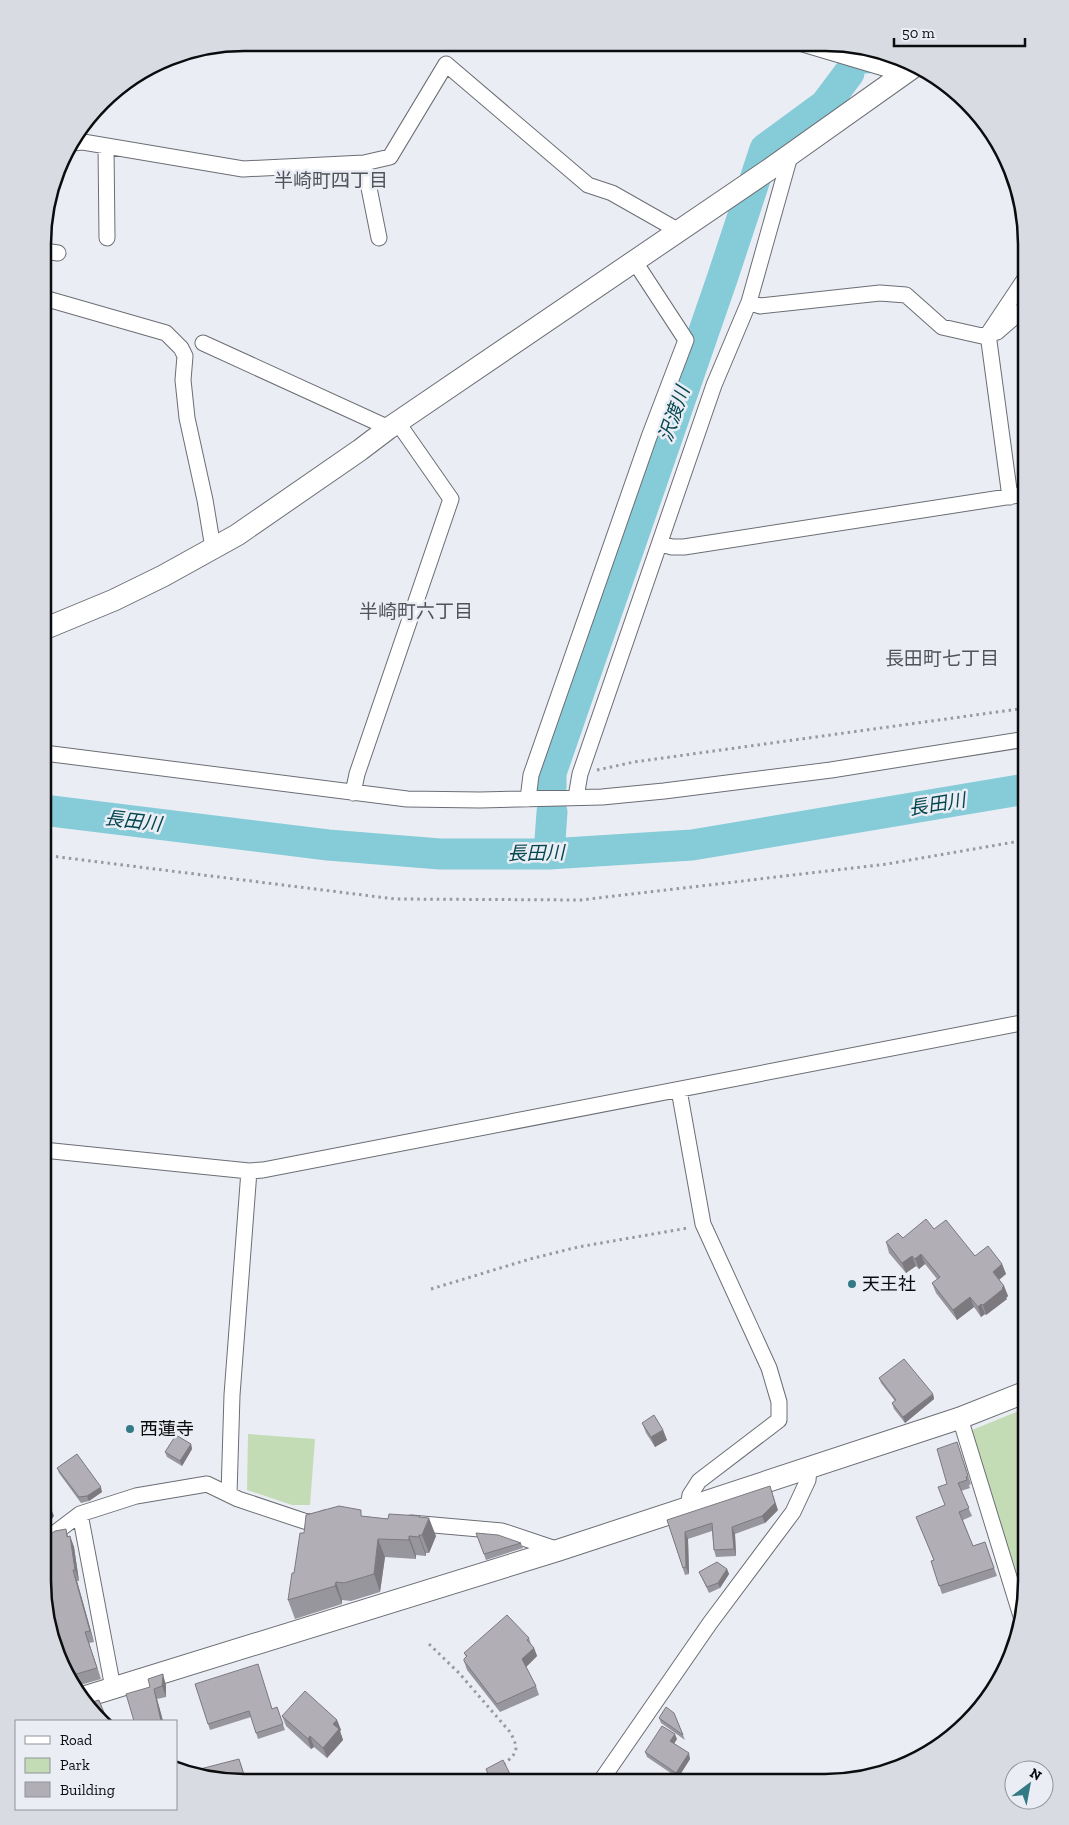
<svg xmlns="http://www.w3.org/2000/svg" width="1069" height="1825" font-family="'Zilla Slab','Noto Sans JP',serif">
<rect width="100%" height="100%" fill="#ebedf5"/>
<path fill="#c4dcb6" d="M 1026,1408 L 1026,1594 L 1024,1602 L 972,1430 Z
M 248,1434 L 315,1439 L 310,1505 L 292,1505 L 247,1490 Z"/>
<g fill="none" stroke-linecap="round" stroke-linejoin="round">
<path stroke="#86ccd8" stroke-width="31" d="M 867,58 L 881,52
M 551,787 L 551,773 L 722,279 L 765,149 L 825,105 L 849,73
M 43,810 L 328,845 L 440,854 L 549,854 L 692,845 L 1026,789
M 549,854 L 552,812"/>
<g stroke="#6b6e74" stroke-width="17">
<path id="street" d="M 803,44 L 904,74
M 72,143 L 83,142 L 243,169 L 364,163 L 390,157 L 446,64 L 588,185 L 612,193 L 679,231
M 106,146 L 107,238
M 364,163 L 379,238
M 44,251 L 58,253
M 44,298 L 166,333 L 181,348 L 185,356 L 183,380 L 187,418 L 205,500 L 213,548
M 749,302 L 760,306 L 880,293 L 906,295 L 942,327 L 982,336 L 997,332 L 1026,307
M 203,343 L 389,428
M 1010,497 L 988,334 L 1026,277
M 661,544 L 672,547 L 684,547 L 1026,494
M 44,753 L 407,799 L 480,800 L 602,797 L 664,791 L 831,770 L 1026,739
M 353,793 L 357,774 L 451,499 L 398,423
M 576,797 L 580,774 L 714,385 L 749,302 L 790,156
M 528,799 L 531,775 L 649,437 L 686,340 L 635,262
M 679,1090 L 703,1224 L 769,1368 L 779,1402 L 779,1420 L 699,1481 L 690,1495 L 689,1501 L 690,1506
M 43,1150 L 249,1171 L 263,1170 L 1026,1022
M 960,1418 L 1021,1616
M 229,1494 L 232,1395 L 249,1171
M 80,1514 L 113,1688
M 411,1523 L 502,1531 L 559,1550
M 43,1542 L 80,1514 L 136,1496 L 207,1484 L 238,1499 L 307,1522 L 319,1521 L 325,1518
M 600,1782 L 710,1623 L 793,1512 L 808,1480 L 809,1469"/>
</g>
<g stroke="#6b6e74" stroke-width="23">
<path id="secondary" d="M 44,629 L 114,600 L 163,576 L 237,535 L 360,450 L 389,428 L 767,171 L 915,66
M 81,1698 L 559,1550 L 960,1418 L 1026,1392"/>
</g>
<path stroke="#989a9f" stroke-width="3" stroke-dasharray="2.5 4" stroke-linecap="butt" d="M 597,770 L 634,762 L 1026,708
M 43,855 L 395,899 L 581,900 L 887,864 L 1026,840
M 431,1289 L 530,1259 L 578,1247 L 688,1228
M 429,1644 L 459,1673 L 510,1732 C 520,1750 517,1753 503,1765"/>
<use href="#street" stroke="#fff" stroke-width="15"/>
<use href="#secondary" stroke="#fff" stroke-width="21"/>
</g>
<path fill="#98969d" d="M 934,1229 L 975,1256 L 1002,1264 L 1006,1274 L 999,1280 L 1004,1286 L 1008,1296 L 1006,1298 L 1007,1299 L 986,1315 L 985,1314 L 981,1317 L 974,1307 L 957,1320 L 936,1293 L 932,1283 L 937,1279 L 925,1264 L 919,1269 L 916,1266 L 906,1273 L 889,1253 L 886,1242 L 903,1238 Z
M 879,1378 L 933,1394 L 934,1399 L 905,1423 L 894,1409 L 892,1403 L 895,1401 L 881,1383 Z
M 642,1423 L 663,1430 L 667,1440 L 655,1447 L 646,1433 Z
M 957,1442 L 971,1484 L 969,1485 L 970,1488 L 961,1491 L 972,1516 L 963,1520 L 973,1546 L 985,1542 L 997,1576 L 942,1594 L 931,1561 L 934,1560 L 916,1517 L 945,1505 L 947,1484 Z
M 191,1444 L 192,1449 L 182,1466 L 167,1457 L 165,1452 Z
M 57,1468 L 102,1492 L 89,1501 L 81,1503 L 59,1473 Z
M 778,1510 L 765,1523 L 735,1534 L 736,1556 L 716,1557 L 714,1550 L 712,1531 L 688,1539 L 689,1574 L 685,1575 L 667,1520 Z
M 363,1516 L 388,1519 L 420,1517 L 436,1536 L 429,1553 L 426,1553 L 426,1556 L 416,1555 L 416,1559 L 385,1557 L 380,1592 L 351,1601 L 342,1600 L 342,1604 L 295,1619 L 288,1600 L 304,1533 Z
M 66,1529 L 68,1536 L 70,1536 L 74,1547 L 79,1581 L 77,1581 L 94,1642 L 89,1643 L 101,1679 L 77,1686 L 75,1688 L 58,1658 Z
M 476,1533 L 521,1543 L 523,1548 L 486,1560 Z
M 727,1569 L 729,1574 L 720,1588 L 709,1593 L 699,1572 Z
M 529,1638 L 531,1644 L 534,1648 L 537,1656 L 526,1667 L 536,1686 L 539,1695 L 500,1712 L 467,1670 L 464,1661 L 466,1657 L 464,1653 Z
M 195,1684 L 272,1709 L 277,1707 L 285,1730 L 258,1739 L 251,1717 L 210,1730 Z
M 166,1685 L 166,1697 L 157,1699 L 163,1721 L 134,1721 L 150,1687 Z
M 99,1700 L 107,1720 L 104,1721 L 102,1721 L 85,1704 Z
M 674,1713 L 685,1740 L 661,1723 L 659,1718 Z
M 282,1716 L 337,1720 L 341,1730 L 340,1731 L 343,1740 L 327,1758 L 314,1747 L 311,1749 L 286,1726 Z
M 677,1739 L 674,1744 L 690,1759 L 678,1778 L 647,1757 L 645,1752 Z
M 241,1764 L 246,1780 L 218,1781 Z"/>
<path fill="#7c7a7f" d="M 921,1254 L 925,1264 L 919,1269 L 915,1259 Z
M 912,1256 L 916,1266 L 906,1273 L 902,1263 Z
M 1002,1264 L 1006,1274 L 996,1282 L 993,1272 Z
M 1004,1286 L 1008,1296 L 1006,1298 L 1007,1299 L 986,1315 L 983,1305 Z
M 970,1297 L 974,1307 L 957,1320 L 953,1310 Z
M 981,1304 L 985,1314 L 981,1317 L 978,1307 Z
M 933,1394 L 934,1399 L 905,1423 L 903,1417 Z
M 663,1430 L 667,1440 L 655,1447 L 651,1437 Z
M 191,1444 L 192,1449 L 182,1466 L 180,1461 Z
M 770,1486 L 778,1510 L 765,1523 L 762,1516 Z
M 101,1487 L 102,1492 L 89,1501 L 87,1496 Z
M 50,1506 L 54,1516 L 43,1530 L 43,1515 Z
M 420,1516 L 425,1529 L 429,1518 L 436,1536 L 429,1553 L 422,1535 Z
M 732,1527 L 735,1534 L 736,1556 L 734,1549 Z
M 685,1532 L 688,1539 L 689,1574 L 686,1567 Z
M 419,1535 L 426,1553 L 426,1556 L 419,1537 Z
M 70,1536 L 74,1547 L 79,1581 L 75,1570 Z
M 409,1536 L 416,1555 L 416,1559 L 409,1540 Z
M 378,1539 L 385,1557 L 380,1592 L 374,1574 Z
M 727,1569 L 729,1574 L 720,1588 L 718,1583 Z
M 73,1570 L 77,1581 L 94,1642 L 90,1631 Z
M 336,1582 L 342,1600 L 342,1604 L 335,1586 Z
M 85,1632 L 89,1643 L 101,1679 L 97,1668 Z
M 534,1648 L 537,1656 L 525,1668 L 522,1659 Z
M 163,1674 L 166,1685 L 166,1697 L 162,1686 Z
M 73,1675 L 77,1686 L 75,1688 L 70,1678 Z
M 154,1689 L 157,1699 L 163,1721 L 161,1721 Z
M 337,1720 L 341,1730 L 340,1731 L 343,1740 L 327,1758 L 323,1748 L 333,1724 Z
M 675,1734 L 677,1739 L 672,1746 L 670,1741 Z
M 310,1736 L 314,1747 L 311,1749 L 308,1739 Z
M 689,1753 L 690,1759 L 678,1778 L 676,1773 Z"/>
<path fill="#b1aeb6" stroke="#7c7a7f" d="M 926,1219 L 934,1229 L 946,1220 L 975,1256 L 988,1246 L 1002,1264 L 993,1272 L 1004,1286 L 1002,1288 L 1003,1289 L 983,1305 L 981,1304 L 978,1307 L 970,1297 L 953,1310 L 932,1283 L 940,1277 L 921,1254 L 915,1259 L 912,1256 L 902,1263 L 886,1242 L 898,1233 L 903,1238 Z
M 904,1359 L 933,1394 L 903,1417 L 892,1403 L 896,1400 L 879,1378 Z
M 654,1415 L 663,1430 L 651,1437 L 642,1423 Z
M 176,1435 L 191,1444 L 180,1461 L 165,1452 Z
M 957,1442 L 968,1476 L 966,1477 L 967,1480 L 958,1483 L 969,1508 L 959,1512 L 973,1546 L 985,1542 L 994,1568 L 939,1586 L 931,1561 L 934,1560 L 916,1517 L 945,1505 L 938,1487 L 947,1484 L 937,1449 Z
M 77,1454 L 101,1487 L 87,1496 L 79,1497 L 57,1468 Z
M 770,1486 L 775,1503 L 762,1516 L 732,1527 L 734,1549 L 714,1550 L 712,1523 L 685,1532 L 686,1567 L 683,1568 L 667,1520 Z
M 43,1499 L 50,1506 L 43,1515 Z
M 339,1506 L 361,1510 L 361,1516 L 388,1519 L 389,1514 L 420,1516 L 419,1517 L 429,1518 L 422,1535 L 419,1535 L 419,1537 L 409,1536 L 409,1540 L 378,1539 L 374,1574 L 344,1583 L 336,1582 L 335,1586 L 288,1600 L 292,1573 L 294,1573 L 300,1533 L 304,1533 L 306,1515 Z
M 66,1529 L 67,1537 L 70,1536 L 75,1570 L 73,1570 L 90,1631 L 85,1632 L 97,1668 L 73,1675 L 70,1678 L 58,1658 L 42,1580 L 43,1539 L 55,1531 Z
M 476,1533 L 498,1535 L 521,1543 L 484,1554 Z
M 717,1562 L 727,1569 L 718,1583 L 707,1587 L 699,1572 Z
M 507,1615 L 529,1638 L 527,1640 L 534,1648 L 522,1659 L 536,1686 L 497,1704 L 464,1661 L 464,1659 L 467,1656 L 464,1653 Z
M 258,1664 L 272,1709 L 277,1707 L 283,1724 L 256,1733 L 249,1711 L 208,1724 L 195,1684 Z
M 163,1674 L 162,1686 L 154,1689 L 161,1721 L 134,1721 L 126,1694 L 150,1687 L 148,1679 Z
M 305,1691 L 337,1720 L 333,1724 L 339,1729 L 323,1748 L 310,1736 L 308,1739 L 282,1716 Z
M 992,1691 L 987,1700 L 984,1693 Z
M 99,1700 L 105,1715 L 98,1718 L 85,1704 Z
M 666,1707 L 674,1713 L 683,1735 L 659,1718 Z
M 662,1726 L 675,1734 L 670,1741 L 689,1753 L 676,1773 L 645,1752 Z
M 239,1759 L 244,1775 L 223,1781 L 218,1781 L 202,1777 L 200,1769 Z
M 503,1760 L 514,1782 L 478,1782 L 487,1777 L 486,1775 L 488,1774 L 486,1769 Z
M 902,1765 L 903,1767 L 902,1767 L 882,1771 Z"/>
<g fill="#337a85" stroke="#ebedf5" stroke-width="2">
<circle cx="852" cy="1284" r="5"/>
<circle cx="130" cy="1429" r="5"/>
</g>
<g text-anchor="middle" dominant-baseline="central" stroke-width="5" stroke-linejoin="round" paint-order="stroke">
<g font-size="18" fill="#0b0c0e" stroke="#ebedf5" text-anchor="start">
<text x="862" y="1284">天王社</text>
<text x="140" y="1429">西蓮寺</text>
</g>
<g font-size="19" fill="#515359" stroke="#ebedf5">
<text x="331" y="180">半崎町四丁目</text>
<text x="416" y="611">半崎町六丁目</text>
<text x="942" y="658">長田町七丁目</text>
</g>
<g font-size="19" font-style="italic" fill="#04464f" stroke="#ebedf5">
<text transform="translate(674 414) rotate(-71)">沢渡川</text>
<text transform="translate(937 804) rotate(-9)">長田川</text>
<text transform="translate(133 821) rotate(7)">長田川</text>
<text transform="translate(536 853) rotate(-1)">長田川</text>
</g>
</g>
<path d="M0 0H1069V1825H0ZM244 51H825A193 193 0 0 1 1018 244V1581A193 193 0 0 1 825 1774H244A193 193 0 0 1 51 1581V244A193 193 0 0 1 244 51Z" fill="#d9dbe3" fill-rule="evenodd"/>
<path fill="none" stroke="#0b0c0e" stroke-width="2.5" d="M244 51H825A193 193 0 0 1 1018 244V1581A193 193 0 0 1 825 1774H244A193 193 0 0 1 51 1581V244A193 193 0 0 1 244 51Z"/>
<rect x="15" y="1720" width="162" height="90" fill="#ebedf5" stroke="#919399"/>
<rect x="25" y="1736" width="25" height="8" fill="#ffffff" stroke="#919399"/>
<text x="60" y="1745" font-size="15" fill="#0b0c0e">Road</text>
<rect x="25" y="1758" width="25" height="15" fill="#c4dcb6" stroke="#919399"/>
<text x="60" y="1770" font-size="15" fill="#0b0c0e">Park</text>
<rect x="25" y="1782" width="25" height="15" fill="#b1aeb6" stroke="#919399"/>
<text x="60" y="1795" font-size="15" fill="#0b0c0e">Building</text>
<g transform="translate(1029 1785) rotate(32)"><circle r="24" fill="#ebedf5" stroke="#919399"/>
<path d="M0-4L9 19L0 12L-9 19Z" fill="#337a85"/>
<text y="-8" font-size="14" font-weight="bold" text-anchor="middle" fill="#0b0c0e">N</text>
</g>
<path d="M894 38v8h131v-8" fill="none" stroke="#0b0c0e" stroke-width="2.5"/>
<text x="902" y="38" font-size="15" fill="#0b0c0e" stroke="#ebedf5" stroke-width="4" paint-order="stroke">50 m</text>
</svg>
